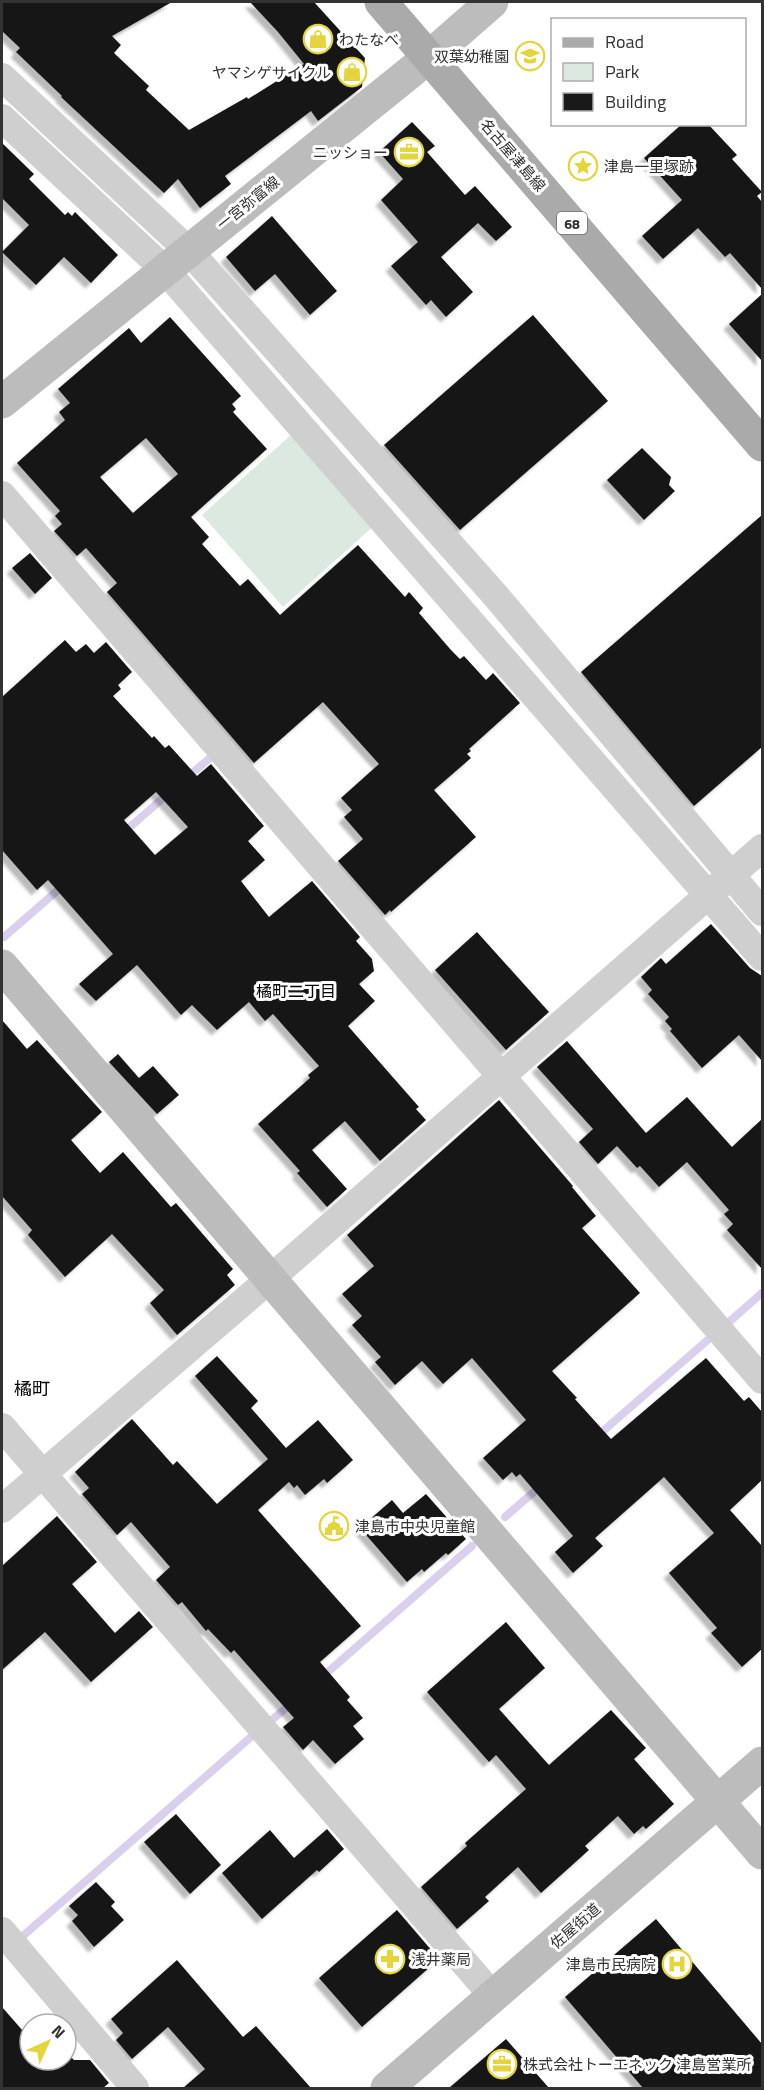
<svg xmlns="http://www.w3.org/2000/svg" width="764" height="2090" font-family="'Titillium Web','Noto Sans JP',sans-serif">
<defs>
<filter id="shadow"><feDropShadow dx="-5.5" dy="5.5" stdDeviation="1.5" flood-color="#0004"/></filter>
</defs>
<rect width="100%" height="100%" fill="#fff"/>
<path fill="#dbe9e1" d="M 293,433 L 375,525 L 283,607 L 202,515 Z"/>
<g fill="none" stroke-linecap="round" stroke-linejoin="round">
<path stroke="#dacfed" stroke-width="8" d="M 185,779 L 210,758
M 122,834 L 171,791
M 4,937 L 65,884
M 729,1322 L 762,1293
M 595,1438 L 710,1338
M 505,1517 L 543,1484
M 321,1678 L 472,1546
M 273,1719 L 293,1702
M 24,1935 L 251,1737"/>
</g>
<path fill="#191919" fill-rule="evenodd" filter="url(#shadow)" d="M 2,2 L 172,2 L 112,36 L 121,45 L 114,53 L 149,86 L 146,90 L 189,130 L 247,97 L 248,99 L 304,64 L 278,32 L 250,2 L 314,2 L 365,58 L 362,87 L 318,121 L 311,111 L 225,176 L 231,184 L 200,208 L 178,179 L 164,193 L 61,97 L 62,96 L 16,52 L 20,48 L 2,31 Z
M 412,122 L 435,146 L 427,152 L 465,195 L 475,186 L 512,227 L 496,241 L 478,223 L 441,257 L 473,292 L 446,317 L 431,300 L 426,305 L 391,266 L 418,242 L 381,200 L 403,179 L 379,152 Z
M 682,124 L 708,124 L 737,155 L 732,159 L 762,192 L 757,196 L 762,202 L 762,289 L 730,253 L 725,257 L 698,228 L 663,259 L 642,236 L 682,200 L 644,158 Z
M 2,143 L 34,174 L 29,179 L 65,215 L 68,212 L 72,216 L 75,212 L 118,255 L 91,283 L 64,257 L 36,285 L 2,252 L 29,225 L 2,198 Z
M 272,216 L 337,291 L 310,315 L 275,274 L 255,291 L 226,257 Z
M 762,294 L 762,361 L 729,324 Z
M 533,315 L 608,401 L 460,530 L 384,445 Z
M 170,317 L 241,396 L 232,404 L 236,409 L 233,412 L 267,449 L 191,517 L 209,537 L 202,544 L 240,586 L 248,579 L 280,615 L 358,545 L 405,597 L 409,592 L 423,608 L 419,613 L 451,650 L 460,659 L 464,656 L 486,680 L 493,673 L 520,703 L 469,749 L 471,751 L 467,754 L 471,758 L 434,790 L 476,837 L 391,912 L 390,910 L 385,915 L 338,861 L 363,839 L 344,817 L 352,810 L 341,798 L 379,764 L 323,702 L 254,763 L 107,592 L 117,583 L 86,548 L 77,556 L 54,531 L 62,524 L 55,516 L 60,511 L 17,463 L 65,420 L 59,412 L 70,403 L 58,389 L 129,328 L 141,343 ZM 146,438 L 178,474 L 133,513 L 100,477 Z
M 642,448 L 671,477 L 669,485 L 675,491 L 644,520 L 607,480 Z
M 762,515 L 762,747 L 694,806 L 581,672 Z
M 30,553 L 52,578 L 35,594 L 12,568 Z
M 65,640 L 76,652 L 86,644 L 94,653 L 106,642 L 132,672 L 118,685 L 121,689 L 113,696 L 152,738 L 154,736 L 165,748 L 169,745 L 197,776 L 211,764 L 264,826 L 248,841 L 265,860 L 241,881 L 269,917 L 312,881 L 360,937 L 356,941 L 372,959 L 374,971 L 359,984 L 375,1001 L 348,1026 L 419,1107 L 416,1109 L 426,1120 L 380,1161 L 345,1121 L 312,1150 L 347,1189 L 327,1207 L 297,1173 L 300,1171 L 258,1124 L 310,1078 L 308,1075 L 319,1066 L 273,1014 L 265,1021 L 249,1002 L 217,1030 L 192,1005 L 181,1015 L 137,965 L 96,1001 L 79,984 L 113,954 L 48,880 L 37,890 L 2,850 L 2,697 ZM 156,792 L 188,827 L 155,855 L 124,820 Z
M 711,924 L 750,968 L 762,976 L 762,1061 L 739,1035 L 702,1068 L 670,1031 L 672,1029 L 665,1021 L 669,1017 L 648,994 L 652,990 L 641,977 L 661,958 L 666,964 Z
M 477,932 L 549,1012 L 506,1050 L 435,970 Z
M 2,1020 L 27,1049 L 37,1040 L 102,1112 L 71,1140 L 100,1173 L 123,1152 L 171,1207 L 176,1203 L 233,1269 L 227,1275 L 235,1285 L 177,1335 L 150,1303 L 164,1290 L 112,1234 L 65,1277 L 28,1235 L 32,1230 L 2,1196 Z
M 567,1041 L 646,1133 L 687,1097 L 732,1147 L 762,1119 L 762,1269 L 727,1230 L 733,1224 L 724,1214 L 729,1210 L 687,1162 L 659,1187 L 640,1166 L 637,1168 L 617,1146 L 598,1164 L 579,1142 L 593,1129 L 537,1067 Z
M 118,1054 L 139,1078 L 153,1066 L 179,1095 L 157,1114 L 109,1062 Z
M 499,1100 L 573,1186 L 572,1187 L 596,1216 L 582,1228 L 640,1293 L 552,1371 L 577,1398 L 575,1399 L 611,1439 L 706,1358 L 744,1401 L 749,1397 L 762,1412 L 762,1480 L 730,1510 L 762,1546 L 762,1649 L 742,1667 L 711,1633 L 717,1628 L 669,1573 L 714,1533 L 664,1477 L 595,1538 L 603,1546 L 573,1573 L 555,1552 L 573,1536 L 520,1474 L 516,1477 L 512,1472 L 503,1480 L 483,1458 L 526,1420 L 472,1358 L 443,1384 L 422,1361 L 395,1385 L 375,1362 L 381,1357 L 352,1325 L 362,1316 L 342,1294 L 374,1266 L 347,1235 Z
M 217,1356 L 258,1401 L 251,1408 L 286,1448 L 318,1420 L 353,1460 L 327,1483 L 324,1479 L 305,1495 L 297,1485 L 294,1488 L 289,1482 L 258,1510 L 361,1626 L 320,1662 L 350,1697 L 347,1700 L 363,1718 L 353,1726 L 364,1739 L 335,1764 L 313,1740 L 303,1750 L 283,1727 L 294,1718 L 234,1650 L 231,1653 L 208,1629 L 206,1631 L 182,1602 L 178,1605 L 156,1580 L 170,1567 L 131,1522 L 117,1535 L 82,1494 L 89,1488 L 75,1472 L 132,1419 L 173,1465 L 177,1461 L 217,1504 L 268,1459 L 195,1376 Z
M 426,1494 L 466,1539 L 448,1555 L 446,1553 L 424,1572 L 422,1569 L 407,1582 L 360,1528 L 392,1500 L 403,1513 Z
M 57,1516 L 97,1562 L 72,1584 L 115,1633 L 139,1611 L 153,1627 L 91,1682 L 45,1632 L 2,1670 L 2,1566 Z
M 506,1622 L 545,1668 L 499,1709 L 549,1765 L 611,1710 L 646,1748 L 634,1759 L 674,1804 L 646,1829 L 643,1826 L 634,1834 L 618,1816 L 585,1846 L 589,1850 L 541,1893 L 518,1867 L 485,1897 L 489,1901 L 457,1929 L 421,1887 L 467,1846 L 465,1843 L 526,1789 L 496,1755 L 489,1762 L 427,1692 Z
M 176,1814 L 221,1865 L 190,1894 L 144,1842 Z
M 327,1829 L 344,1849 L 319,1872 L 317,1870 L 262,1919 L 222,1873 L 270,1830 L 294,1858 Z
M 96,1882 L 115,1902 L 111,1906 L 124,1920 L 94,1947 L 72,1921 L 78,1915 L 69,1906 Z
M 397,1910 L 439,1959 L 362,2027 L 319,1978 Z
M 656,1919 L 762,2044 L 762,2088 L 643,2088 L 565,1997 Z
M 177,1960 L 243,2037 L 256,2026 L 311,2088 L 183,2088 L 205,2069 L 168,2027 L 132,2059 L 116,2040 L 123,2033 L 111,2019 Z
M 2,2007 L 30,2039 L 30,2060 L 66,2060 L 69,2055 L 74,2060 L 90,2060 L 109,2083 L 103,2088 L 2,2088 Z
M 506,2039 L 549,2088 L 449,2088 Z"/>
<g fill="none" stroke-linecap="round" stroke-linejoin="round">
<path stroke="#cfcfcf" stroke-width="28" d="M 2,77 L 189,251 L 495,595 L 762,912
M 2,118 L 165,270 L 762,957
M 2,495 L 762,1380
M 2,1427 L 493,1996
M 2,1509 L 271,1278 L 762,848
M 2,1931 L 135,2088"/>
<path stroke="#bcbcbc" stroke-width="33" d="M 2,402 L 429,57 L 492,2
M 2,966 L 762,1853
M 387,2088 L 762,1763"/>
<path stroke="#aaa" stroke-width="33" d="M 381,2 L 762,445"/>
</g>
<defs>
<g id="shop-ring" transform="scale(1.5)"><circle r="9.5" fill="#fff" stroke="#e3d53b" stroke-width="1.5"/><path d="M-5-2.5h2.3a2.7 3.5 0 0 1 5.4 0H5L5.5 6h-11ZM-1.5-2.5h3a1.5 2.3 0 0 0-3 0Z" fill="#e3d53b"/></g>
<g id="school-ring" transform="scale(1.5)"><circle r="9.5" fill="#fff" stroke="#e3d53b" stroke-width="1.5"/><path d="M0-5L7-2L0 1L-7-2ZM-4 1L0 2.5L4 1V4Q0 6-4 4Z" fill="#e3d53b"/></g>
<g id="office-ring" transform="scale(1.5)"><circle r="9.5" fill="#fff" stroke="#e3d53b" stroke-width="1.5"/><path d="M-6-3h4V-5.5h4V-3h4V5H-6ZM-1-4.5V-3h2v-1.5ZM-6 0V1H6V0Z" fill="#e3d53b"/></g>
<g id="sight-ring" transform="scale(1.5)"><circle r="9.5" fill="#fff" stroke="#e3d53b" stroke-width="1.5"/><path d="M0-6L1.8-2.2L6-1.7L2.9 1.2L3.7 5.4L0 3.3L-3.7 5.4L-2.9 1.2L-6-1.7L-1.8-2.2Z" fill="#e3d53b"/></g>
<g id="civic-ring" transform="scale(1.5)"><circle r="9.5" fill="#fff" stroke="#e3d53b" stroke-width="1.5"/><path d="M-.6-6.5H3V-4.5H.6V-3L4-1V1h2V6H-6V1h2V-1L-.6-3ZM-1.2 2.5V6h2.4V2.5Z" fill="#e3d53b"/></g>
<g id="pharmacy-ring" transform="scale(1.5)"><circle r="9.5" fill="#fff" stroke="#e3d53b" stroke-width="1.5"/><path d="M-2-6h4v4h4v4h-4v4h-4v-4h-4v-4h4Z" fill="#e3d53b"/></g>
<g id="hospital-ring" transform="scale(1.5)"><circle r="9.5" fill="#fff" stroke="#e3d53b" stroke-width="1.5"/><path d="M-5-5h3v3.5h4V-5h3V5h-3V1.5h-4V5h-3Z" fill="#e3d53b"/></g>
</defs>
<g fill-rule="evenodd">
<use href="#shop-ring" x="318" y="39"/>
<use href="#school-ring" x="530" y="56"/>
<use href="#shop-ring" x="352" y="72"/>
<use href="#office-ring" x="409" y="152"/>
<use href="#sight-ring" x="583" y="166"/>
<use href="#civic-ring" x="334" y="1526"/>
<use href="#pharmacy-ring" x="390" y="1959"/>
<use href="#hospital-ring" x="677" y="1964"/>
<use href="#office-ring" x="502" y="2064"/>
</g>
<g text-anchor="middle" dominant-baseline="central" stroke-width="6" stroke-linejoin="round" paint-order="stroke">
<rect fill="#fff" stroke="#707070" stroke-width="1.5" x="557" y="212" width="30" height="22" rx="4.5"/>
<g font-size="14" font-weight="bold" fill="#323232">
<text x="572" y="223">68</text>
</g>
<g font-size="15" fill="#323232" stroke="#fff" text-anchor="start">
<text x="339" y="39">わたなべ</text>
<text x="509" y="56" text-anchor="end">双葉幼稚園</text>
<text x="331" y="72" text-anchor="end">ヤマシゲサイクル</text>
<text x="388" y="152" text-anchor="end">ニッショー</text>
<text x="604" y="166">津島一里塚跡</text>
<text x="355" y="1526">津島市中央児童館</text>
<text x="411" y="1959">浅井薬局</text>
<text x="656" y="1964" text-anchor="end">津島市民病院</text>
<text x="523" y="2064">株式会社トーエネック 津島営業所</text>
</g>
<g font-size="15" fill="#323232" stroke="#fff">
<text transform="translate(513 155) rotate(49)">名古屋津島線</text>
<text transform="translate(248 203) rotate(-39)">一宮弥富線</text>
<text transform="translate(575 1926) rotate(-41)">佐屋街道</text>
</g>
<g font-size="16" fill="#000" stroke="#fff">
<text x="296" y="991">橘町二丁目</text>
</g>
<g font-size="18" fill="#000" stroke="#fff">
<text x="32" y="1388">橘町</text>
</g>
</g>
<rect width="764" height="2090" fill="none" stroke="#323232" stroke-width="6"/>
<rect x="551" y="18" width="195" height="108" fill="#ffffff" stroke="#adadad" stroke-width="1.5"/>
<rect x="563" y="38" width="30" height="9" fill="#aaaaaa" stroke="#adadad" stroke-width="1.5"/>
<text x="605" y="48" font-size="18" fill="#323232">Road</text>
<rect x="563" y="63" width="30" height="18" fill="#dbe9e1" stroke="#adadad" stroke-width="1.5"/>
<text x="605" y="78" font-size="18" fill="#323232">Park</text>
<rect x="563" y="93" width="30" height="18" fill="#191919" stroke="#adadad" stroke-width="1.5"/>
<text x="605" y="108" font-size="18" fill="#323232">Building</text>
<g transform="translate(48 2042) rotate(45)"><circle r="28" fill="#ffffff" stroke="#adadad" stroke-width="1.5"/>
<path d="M0-4.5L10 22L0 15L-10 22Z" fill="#e3d53b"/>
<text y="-9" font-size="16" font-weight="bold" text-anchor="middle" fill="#323232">N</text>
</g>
</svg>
